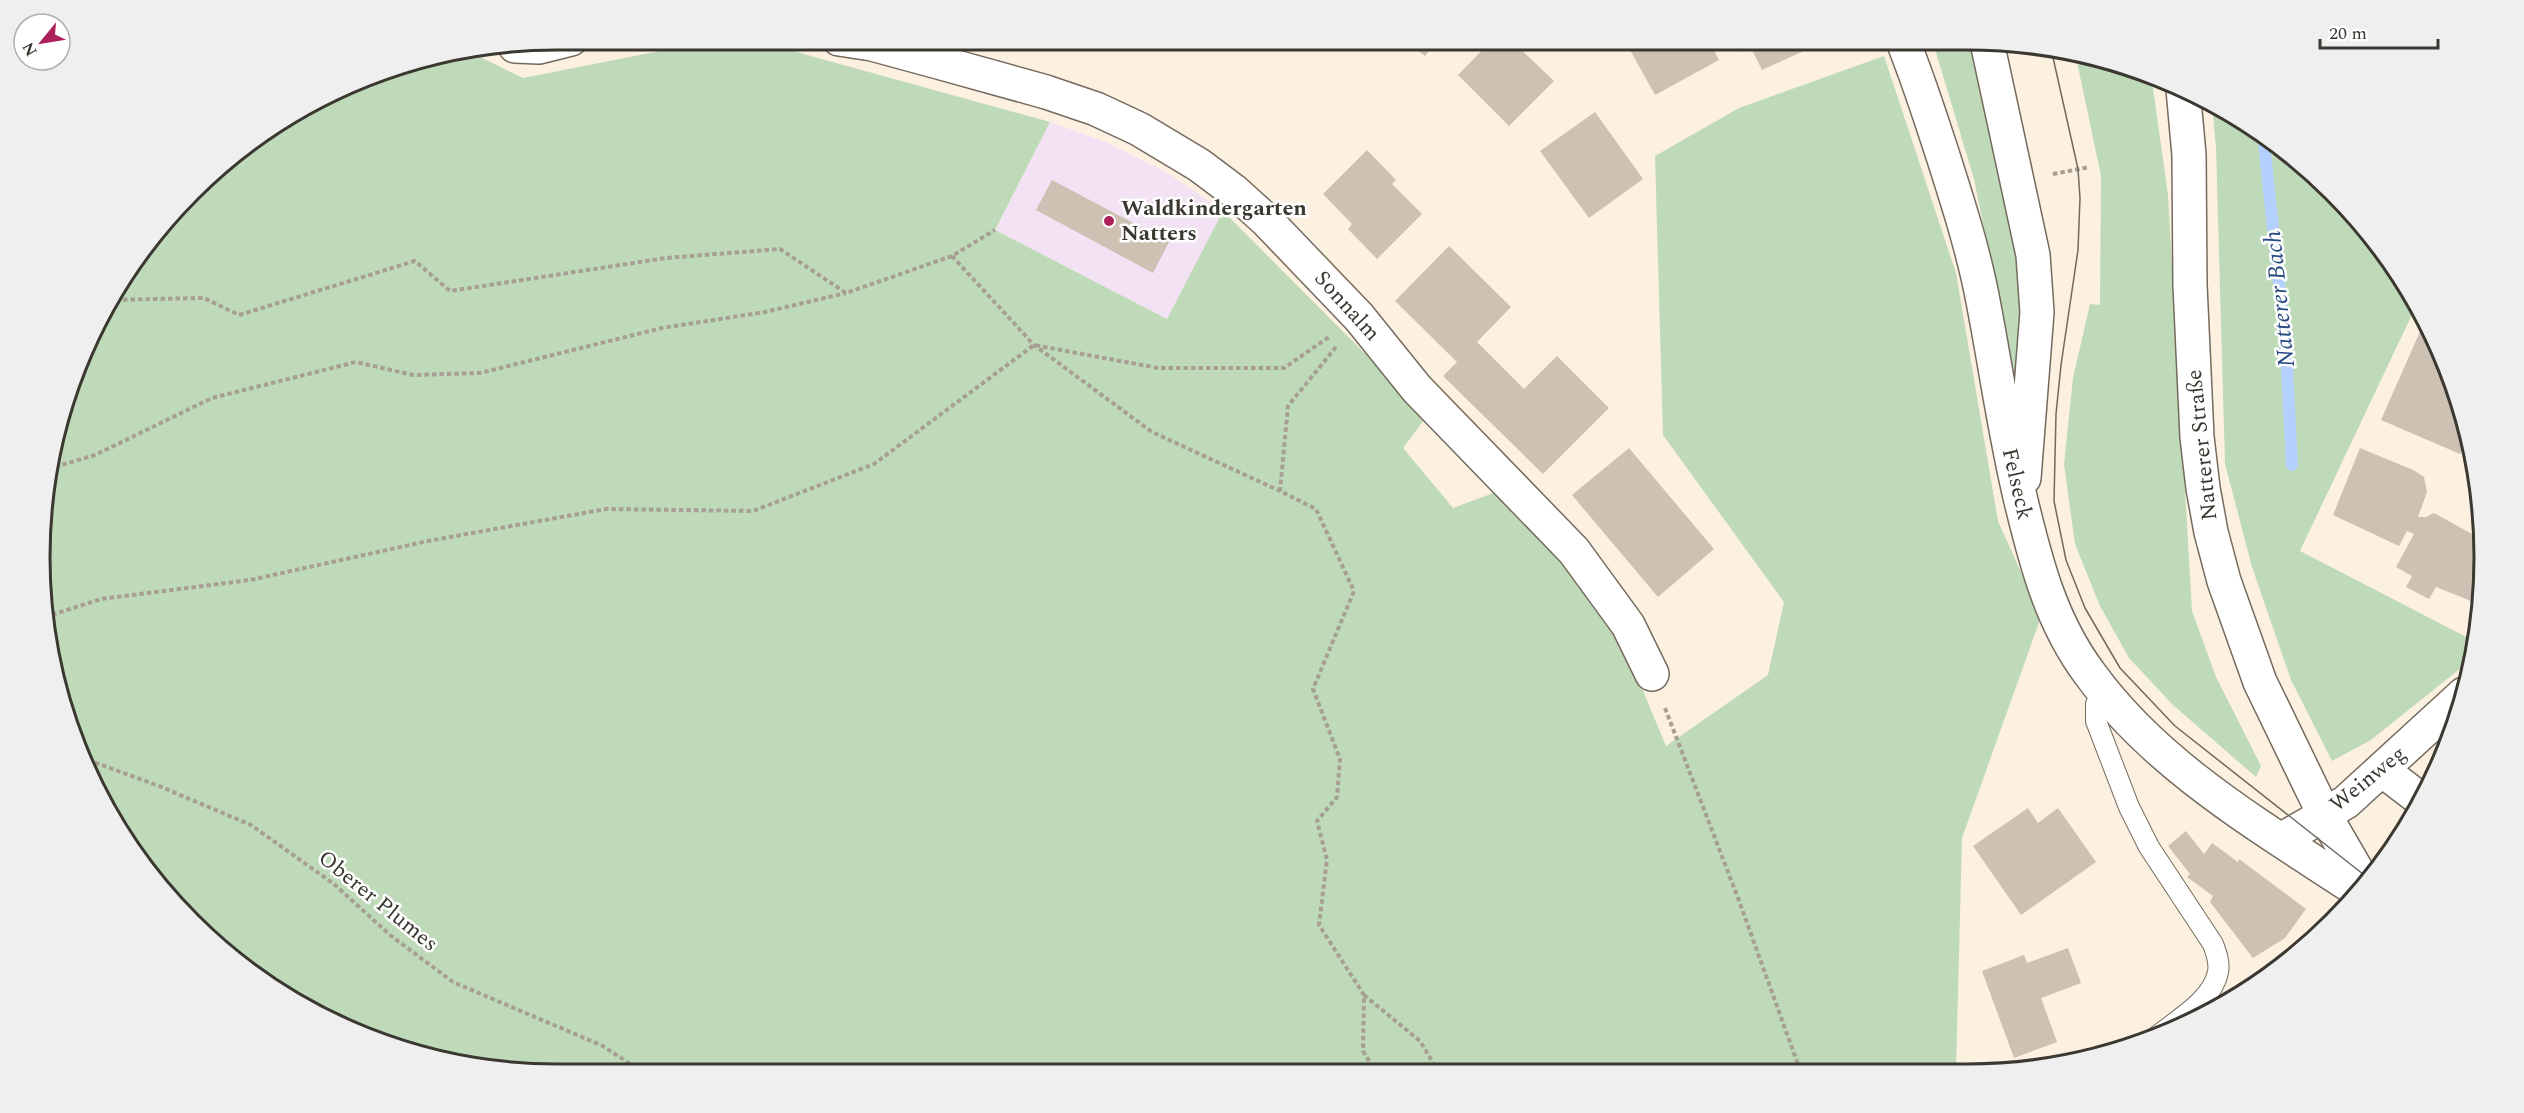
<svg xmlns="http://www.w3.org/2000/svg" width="2524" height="1113" font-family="Spectral,serif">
<rect width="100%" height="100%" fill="#fcf0e1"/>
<path fill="#f2e2f4" d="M 1050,122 L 1106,142 L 1168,173 L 1223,211 L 1167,319 L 995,230 Z"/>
<path fill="#bedab8" d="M 721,39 L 749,39 L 1050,122 L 995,230 L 1167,319 L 1223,211 L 1427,416 L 1403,448 L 1453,508 L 1496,492 L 1613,619 L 1666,746 L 1768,675 L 1784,602 L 1663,435 L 1655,156 L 1739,108 L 1884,56 L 1956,273 L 1998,521 L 2041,617 L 1962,838 L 1956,1070 L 557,1074 L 390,1046 L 241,967 L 167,897 L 109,816 L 49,657 L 39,556 L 49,456 L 109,297 L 216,167 L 298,108 L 390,67 L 472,53 L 523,78 Z
M 1932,39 L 1972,40 L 2027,261 L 2017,417 L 1996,288 L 1974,179 Z
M 2076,57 L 2134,67 L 2151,74 L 2168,195 L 2192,611 L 2216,677 L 2261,766 L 2256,777 L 2173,705 L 2129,658 L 2100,606 L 2075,544 L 2064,464 L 2073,378 L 2090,304 L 2100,305 L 2101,176 Z
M 2212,102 L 2227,109 L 2309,168 L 2378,242 L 2417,304 L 2300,551 L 2476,642 L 2472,659 L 2371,740 L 2332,761 L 2291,680 L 2252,567 L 2225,464 L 2216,148 Z"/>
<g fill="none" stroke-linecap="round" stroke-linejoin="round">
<path stroke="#b3d0ff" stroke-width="12" d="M 2263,134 L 2286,350 L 2292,465"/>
</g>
<path fill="#ccc1b2" d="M 970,39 L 1000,39 L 997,47 Z
M 1403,39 L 1439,39 L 1425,56 Z
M 1493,39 L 1510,39 L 1554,81 L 1509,126 L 1458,75 Z
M 1624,39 L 1708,39 L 1719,60 L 1655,95 Z
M 1730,39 L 1830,39 L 1762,70 L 1750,46 L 1736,52 Z
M 1595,112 L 1643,179 L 1589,218 L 1540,151 Z
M 1367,150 L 1396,180 L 1392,184 L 1422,214 L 1377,259 L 1348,229 L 1352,224 L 1323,194 Z
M 1052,180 L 1169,242 L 1153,273 L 1036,210 Z
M 1449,246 L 1511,307 L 1477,342 L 1524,389 L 1557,356 L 1609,408 L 1543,474 L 1443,376 L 1457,362 L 1395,301 Z
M 2426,318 L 2432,328 L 2467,423 L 2469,432 L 2460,454 L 2381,420 Z
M 1629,448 L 1714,549 L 1658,597 L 1572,495 Z
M 2360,448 L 2413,470 L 2424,477 L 2427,492 L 2418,517 L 2426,517 L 2434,513 L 2483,540 L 2482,581 L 2471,601 L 2436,587 L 2429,599 L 2406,587 L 2412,576 L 2396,567 L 2414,534 L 2407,531 L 2399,546 L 2333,515 Z
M 2028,808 L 2038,823 L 2058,808 L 2096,862 L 2021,915 L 1973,846 Z
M 2186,831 L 2204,854 L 2212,843 L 2238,862 L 2239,859 L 2306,909 L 2285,938 L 2253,958 L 2210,902 L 2213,896 L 2187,877 L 2190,874 L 2168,846 Z
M 2068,948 L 2081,983 L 2041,998 L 2057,1042 L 2014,1058 L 1982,971 L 2024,955 L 2027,963 Z"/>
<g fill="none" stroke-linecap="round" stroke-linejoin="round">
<g stroke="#746a5d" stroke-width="22">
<path id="service" d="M 2104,693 L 2096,704 L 2096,721 L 2129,807 L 2149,847 L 2213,944 C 2216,952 2220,962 2218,972 C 2213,1000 2177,1020 2156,1037"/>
</g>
<g stroke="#746a5d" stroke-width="36">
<path id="minor" d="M 839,39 L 872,44 L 938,62 L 1046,92 L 1096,109 L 1139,129 L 1199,165 L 1235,192 L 1267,221 L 1359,317 L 1417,389 L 1574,551 L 1628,625 L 1652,674
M 1902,39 C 1918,78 1931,119 1944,159 C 1959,206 1974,253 1983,301 C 1996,368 2005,435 2021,501 C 2036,563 2051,622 2090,674 C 2157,767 2263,828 2357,890
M 1987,42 L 2033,255 L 2037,312 L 2024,478
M 515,46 L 539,47 L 571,39
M 2382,770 L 2420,799
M 2281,840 L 2346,802 L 2464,694"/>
</g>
<g stroke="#746a5d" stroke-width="36">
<path id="tertiary" d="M 2183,89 L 2189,155 L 2190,285 L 2197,437 L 2203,488 L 2211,532 L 2224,581 L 2260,682 L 2324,814 L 2364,883"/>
</g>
<path stroke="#a89f94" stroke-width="4" stroke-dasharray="4.5 3" stroke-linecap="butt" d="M 2053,174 L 2090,167
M 952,256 L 1034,345 L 1152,432 L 1280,491
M 108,300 L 204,298 L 239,315 L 415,261 L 450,291 L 666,258 L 780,249 L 846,293 L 952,256 L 995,230
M 1336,347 L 1288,406 L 1280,491 L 1316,509 L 1354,591 L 1313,689 L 1340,759 L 1337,797 L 1317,821 L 1327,860 L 1319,925 L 1364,995 L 1363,1051 L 1376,1072
M 48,469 L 95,455 L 212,398 L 356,362 L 413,375 L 480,373 L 662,328 L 765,312 L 846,293
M 45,617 L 101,599 L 250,580 L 428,541 L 606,509 L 753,511 L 874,464 L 1034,345 L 1158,368 L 1284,368 L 1329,337
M 1665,708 L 1738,898 L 1800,1070
M 88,760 L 159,786 L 251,825 L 334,884 L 390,935 L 453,982 L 603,1046 L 645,1074
M 1364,995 L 1420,1041 L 1438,1071"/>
<use href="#service" stroke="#fff" stroke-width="20"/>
<use href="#minor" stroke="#fff" stroke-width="33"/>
<use href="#tertiary" stroke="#fff" stroke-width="33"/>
<path stroke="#6f6960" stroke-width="1.5" d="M 2052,53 L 2078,169 L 2080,198 L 2078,250 L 2061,365 L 2056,414 L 2054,501 L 2066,560 L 2085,608 L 2120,668 L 2175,726 L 2368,878"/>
</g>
<circle fill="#ad1f59" stroke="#fff" stroke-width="2" cx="1109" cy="221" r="6"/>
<g text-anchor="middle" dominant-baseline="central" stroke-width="5" stroke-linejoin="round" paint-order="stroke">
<g font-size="22" font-weight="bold" fill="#3b3731" stroke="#fff" text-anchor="start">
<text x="1121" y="208">Waldkindergarten<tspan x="1121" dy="25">Natters</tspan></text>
</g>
<g font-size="22" fill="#3b3731" stroke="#fff">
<text transform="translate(1347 306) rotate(48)">Sonnalm</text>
<text transform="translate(2202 445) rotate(-96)">Natterer Straße</text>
<text transform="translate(2017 484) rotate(77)">Felseck</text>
<text transform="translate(2368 779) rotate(-39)">Weinweg</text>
<text transform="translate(378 901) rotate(39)">Oberer Plumes</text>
</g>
<g font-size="24" font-style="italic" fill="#294a83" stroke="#fff">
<text transform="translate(2280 299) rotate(-96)">Natterer Bach</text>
</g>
</g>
<path d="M0 0H2524V1113H0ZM557 50H1967A507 507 0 0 1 2474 557V557A507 507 0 0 1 1967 1064H557A507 507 0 0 1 50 557V557A507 507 0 0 1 557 50Z" fill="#efefef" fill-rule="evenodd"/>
<path fill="none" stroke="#3b3731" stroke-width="3" d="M557 50H1967A507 507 0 0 1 2474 557V557A507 507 0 0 1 1967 1064H557A507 507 0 0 1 50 557V557A507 507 0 0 1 557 50Z"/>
<g transform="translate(42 42) rotate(240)"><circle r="28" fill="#ffffff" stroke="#b1afad" stroke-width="1.5"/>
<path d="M0-4.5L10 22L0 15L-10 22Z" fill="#ad1f59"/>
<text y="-9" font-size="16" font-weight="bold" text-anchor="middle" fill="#3b3731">N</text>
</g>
<path d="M2320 39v9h118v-9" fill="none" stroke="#3b3731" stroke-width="3"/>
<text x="2329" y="39" font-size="18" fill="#3b3731" stroke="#ffffff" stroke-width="4.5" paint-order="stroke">20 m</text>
</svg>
